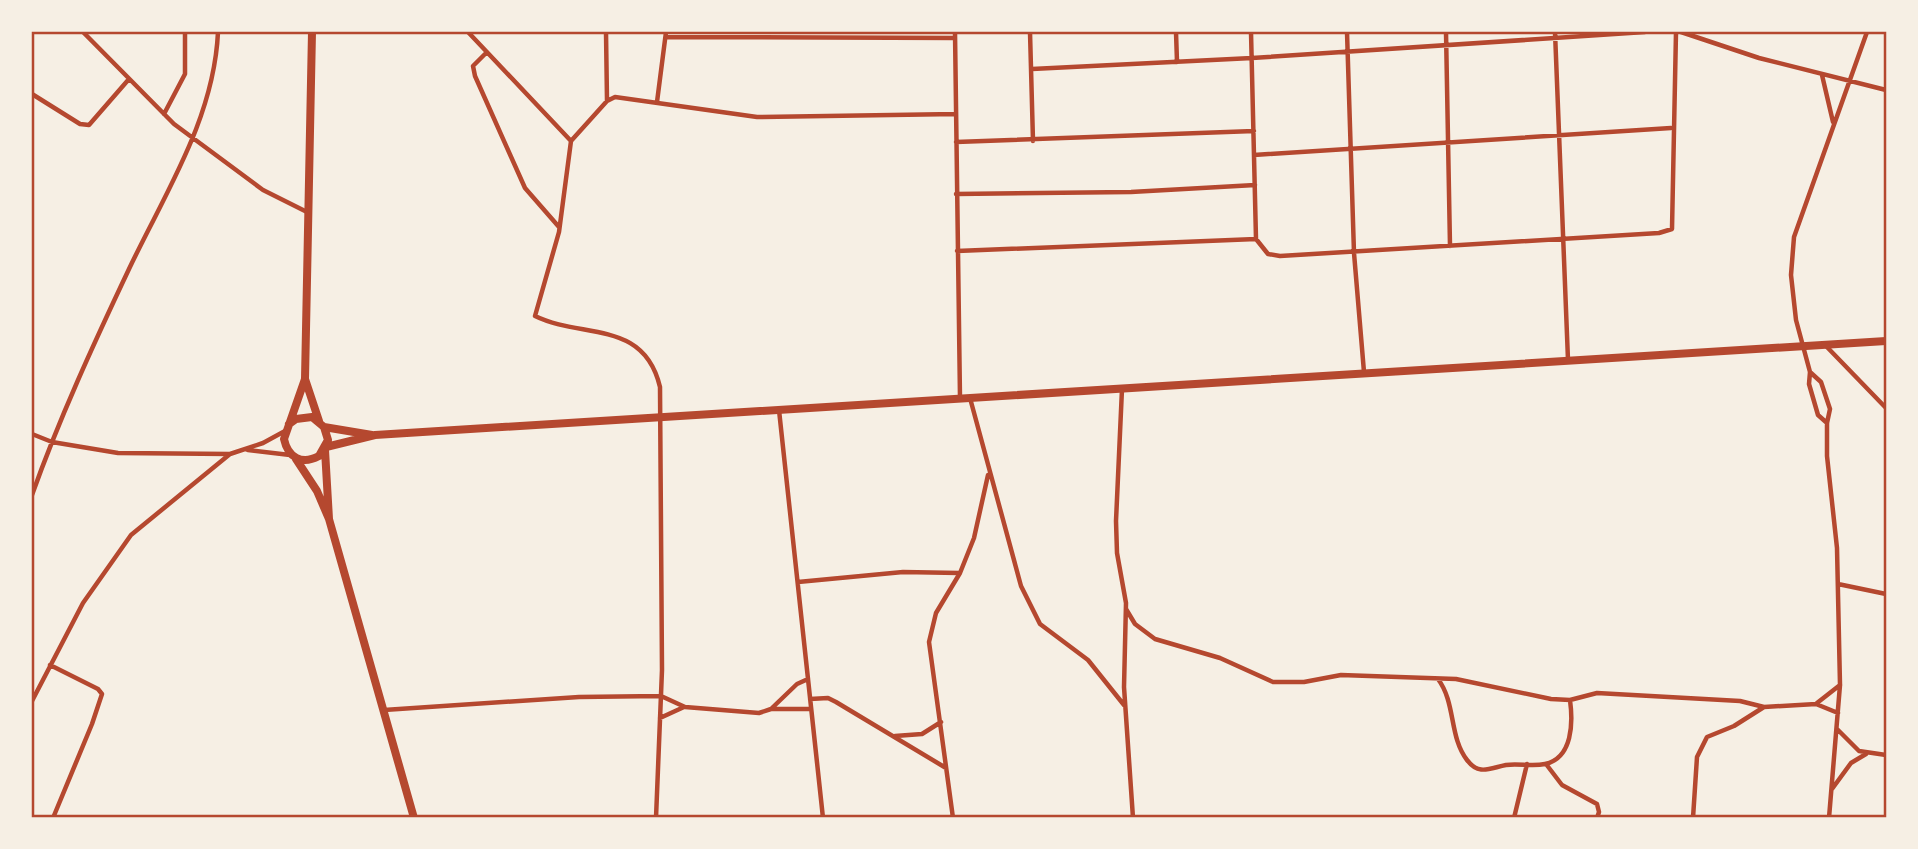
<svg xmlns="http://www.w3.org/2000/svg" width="1918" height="849" font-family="Lato,sans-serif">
<rect width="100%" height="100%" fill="#f6efe4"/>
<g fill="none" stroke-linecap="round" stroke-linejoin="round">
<path stroke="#b5482f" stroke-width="4.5" d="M 83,32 L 174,124 L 263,190 L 307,212
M 468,32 L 571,141
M 606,32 L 607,101
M 955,32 L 960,398
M 1030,32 L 1033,141
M 1176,32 L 1177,62
M 1251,32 L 1256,239 L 1268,254 L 1280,256 L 1659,233 L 1672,229 L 1676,32
M 1347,32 L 1354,253 L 1364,372
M 1446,32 L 1450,246
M 1555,32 L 1568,360
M 1681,32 L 1759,58 L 1886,90
M 666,37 L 955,38
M 487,52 L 473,66 L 475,76 L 525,188 L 559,227
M 1032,69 L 1252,58 L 1645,32
M 1822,75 L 1833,122
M 32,94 L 80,124 L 89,125 L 129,79
M 657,102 L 666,32
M 164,114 L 185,74 L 185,32
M 956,142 L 1254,131
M 1254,155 L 1671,128
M 956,194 L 1131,192 L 1255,185
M 957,251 L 1256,239
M 1826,346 L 1886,408
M 1810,372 L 1821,382 L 1830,409 L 1827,423 L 1827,456 L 1837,548 L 1840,685 L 1829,818
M 1122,389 L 1116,521 L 1117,553 L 1126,603 L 1124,687 L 1133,818
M 970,398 L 1021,586 L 1040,624 L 1088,660 L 1124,705
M 779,410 L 823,818
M 1827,423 L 1818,415 L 1809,384 L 1810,372 L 1796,320 L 1791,275 L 1794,237 L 1867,32
M 32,434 L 52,442 L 118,453 L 230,454 L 263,443 L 285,431
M 248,450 L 290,455
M 32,495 C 59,419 94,343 129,269 C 165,193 214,119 218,32
M 798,582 L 903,572 L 959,573
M 1838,584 L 1886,594
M 1126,609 L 1135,624 L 1155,639 L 1220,658 L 1273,682 L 1304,682 L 1341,675 L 1456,679 L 1551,699 L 1570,700 L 1597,693 L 1740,701 L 1764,707
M 50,665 L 98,689 L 102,694 L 92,724 L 53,818
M 1438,679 C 1456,703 1449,737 1467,760 C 1479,776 1490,768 1506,765 C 1519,763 1532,767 1545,764 C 1573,758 1573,722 1570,700
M 810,699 L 828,698 L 836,702 L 946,768
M 32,701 L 83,603 L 131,535 L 230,454
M 1817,703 L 1840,685
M 772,708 L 797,684 L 808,679
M 384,710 L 579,697 L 661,696 L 685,707 L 759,713 L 771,709 L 811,709
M 660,718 L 684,707
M 1837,729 L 1859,751 L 1886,755
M 895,736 L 922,734 L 941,722
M 1546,764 L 1562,785 L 1597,804 L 1599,812 L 1597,818
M 1832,789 L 1851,763 L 1866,754
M 656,818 L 662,670 L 660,387 C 644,319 582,339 535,316 L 559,232 L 571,141 L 607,101 L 615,97 L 757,117 L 956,114
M 953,818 L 929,642 L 936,613 L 960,573 L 974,538 L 988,475
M 1514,818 L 1527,764
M 1693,818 L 1697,757 L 1707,737 L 1734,726 L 1764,707 L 1816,704 L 1838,713"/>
<path stroke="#b5482f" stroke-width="8" d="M 305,379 L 319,421
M 289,424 L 296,419 L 312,417 L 324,427 L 328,440 L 319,456 C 302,465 288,458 284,439 L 305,379 L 312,32
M 324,427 L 372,435
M 326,447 L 375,435 L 1886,341
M 325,450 L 329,519 L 414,818
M 296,459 L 317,491 L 329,519"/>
</g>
<rect width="1918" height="849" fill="none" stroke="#f6efe4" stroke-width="66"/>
<rect x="33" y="33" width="1852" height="783" fill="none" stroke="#b5482f" stroke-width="2.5"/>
</svg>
